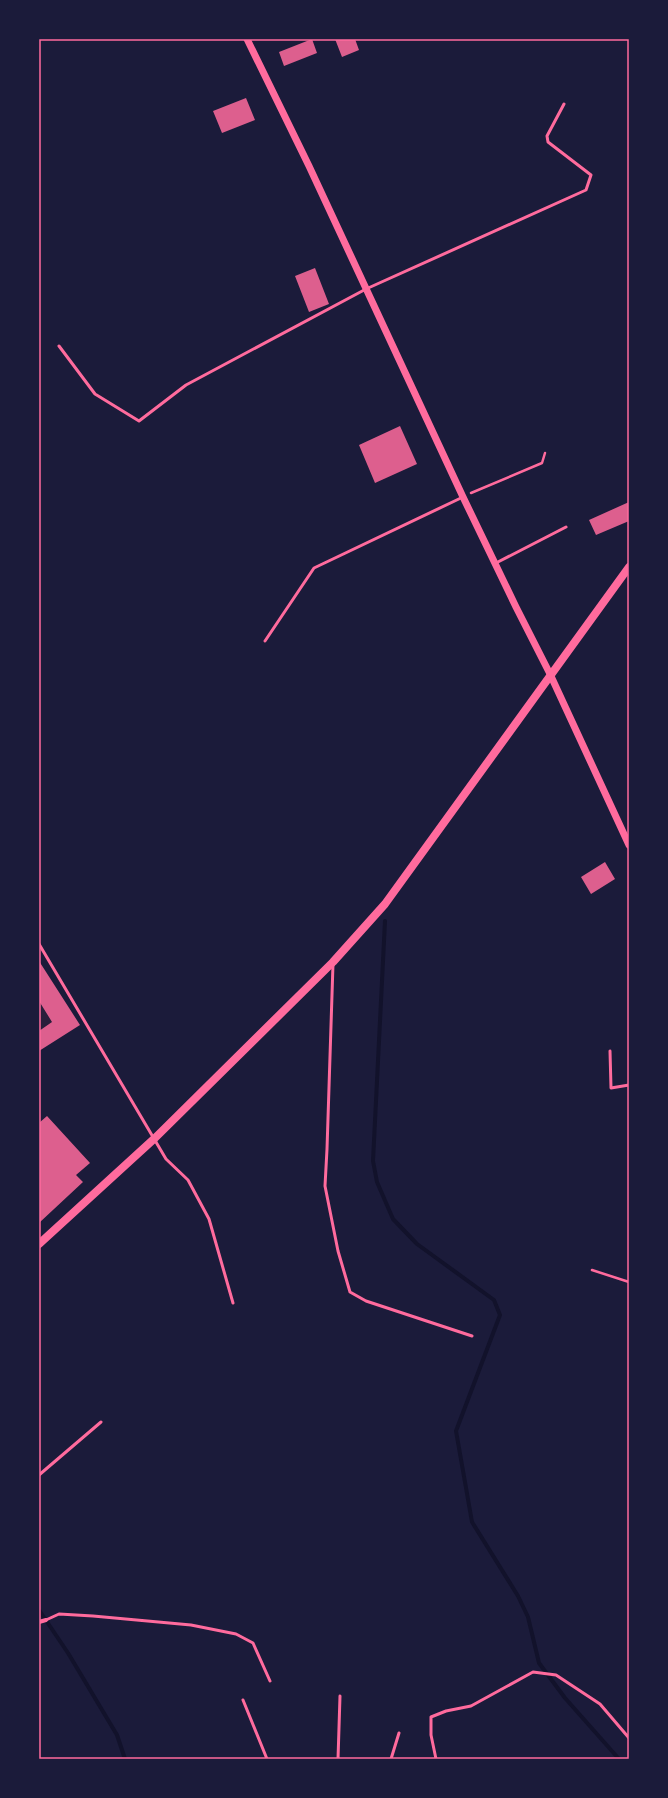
<svg xmlns="http://www.w3.org/2000/svg" width="668" height="1798" font-family="'Space Grotesk',sans-serif">
<rect width="100%" height="100%" fill="#1b1b3a"/>
<path fill="#2a1e3b" d="M 39,1001 L 52,1022 L 39,1031 Z"/>
<g fill="none" stroke-linecap="round" stroke-linejoin="round">
<path stroke="#12122b" stroke-width="4" d="M 385,921 L 373,1161 L 377,1182 L 393,1219 L 417,1244 L 494,1300 L 500,1315 L 456,1431 L 472,1522 L 518,1596 L 528,1617 L 539,1663 L 565,1698 L 619,1759
M 39,1610 L 68,1653 L 117,1735 L 125,1759"/>
</g>
<path fill="#dd5f8e" d="M 312,39 L 317,53 L 284,66 L 279,52 Z
M 335,39 L 355,39 L 359,50 L 342,57 Z
M 246,98 L 255,120 L 222,133 L 213,111 Z
M 315,268 L 329,304 L 309,312 L 295,276 Z
M 400,426 L 417,464 L 375,483 L 359,445 Z
M 629,502 L 629,521 L 596,535 L 589,520 Z
M 605,862 L 615,879 L 591,894 L 581,877 Z
M 39,961 L 80,1025 L 39,1051 L 39,1031 L 52,1022 L 39,1001 Z
M 47,1116 L 90,1163 L 76,1175 L 83,1182 L 39,1223 L 39,1123 Z"/>
<g fill="none" stroke-linecap="round" stroke-linejoin="round">
<path stroke="#ff6b9d" stroke-width="2.5" d="M 471,493 L 542,463 L 545,453
M 592,1270 L 629,1282"/>
<path stroke="#ff6b9d" stroke-width="3" d="M 59,346 L 95,394 L 139,421 L 186,385 L 366,289 L 586,190 L 591,175 L 548,142 L 547,136 L 564,104
M 496,563 L 566,527
M 265,641 L 314,568 L 463,497
M 39,944 L 166,1159 L 188,1180 L 209,1219 L 233,1303
M 333,964 L 327,1149 L 325,1186 L 338,1251 L 350,1292 L 366,1301 L 472,1336
M 610,1051 L 611,1088 L 629,1085
M 39,1475 L 101,1422
M 46,1620 L 59,1614 L 93,1616 L 191,1625 L 236,1634 L 253,1643 L 270,1681
M 243,1700 L 267,1759
M 338,1759 L 340,1696
M 391,1759 L 399,1733
M 436,1759 L 431,1735 L 431,1717 L 446,1711 L 471,1706 L 533,1672 L 556,1675 L 600,1704 L 629,1738"/>
<path stroke="#ff6b9d" stroke-width="4" d="M 39,1622 L 46,1620"/>
<path stroke="#ff6b9d" stroke-width="7" d="M 247,39 L 309,166 L 463,497 L 516,607 L 550,674 L 629,845"/>
<path stroke="#ff6b9d" stroke-width="8" d="M 39,1244 L 155,1138 L 333,962 L 385,904 L 629,567"/>
</g>
<rect width="668" height="1798" fill="none" stroke="#1b1b3a" stroke-width="80"/>
<rect x="40" y="40" width="588" height="1718" fill="none" stroke="#ff6b9d" stroke-width="1.5"/>
</svg>
